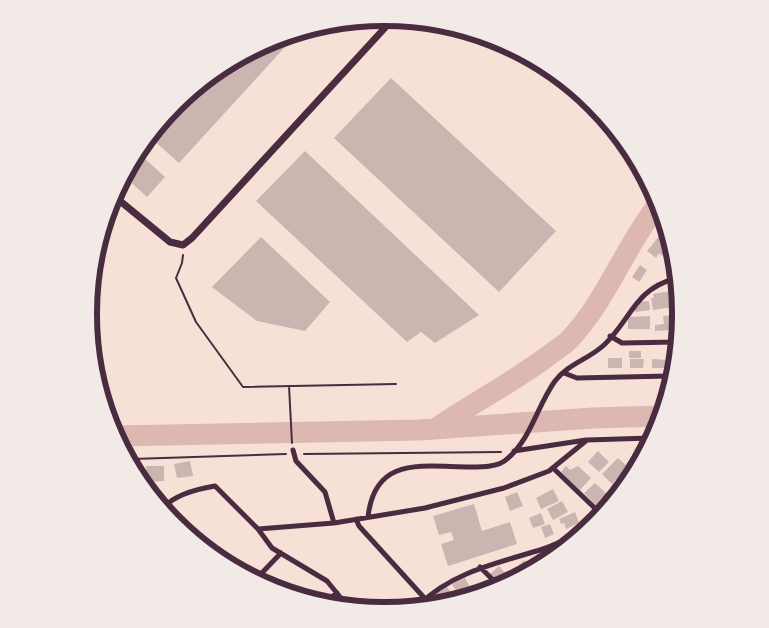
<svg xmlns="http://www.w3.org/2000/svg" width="769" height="628" font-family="Figtree,sans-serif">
<rect width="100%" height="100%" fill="#f7e1d7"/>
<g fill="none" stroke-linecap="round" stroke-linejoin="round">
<path stroke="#dcb8b0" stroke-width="21" d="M 435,429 C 472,403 512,383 548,356 C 554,351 563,346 569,340 C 607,300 625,246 659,203
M 117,436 L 419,430 L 593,418 L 661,416"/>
</g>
<path fill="#ccb4b1" d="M 296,35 L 179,163 L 152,139 L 175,104 L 271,40 Z
M 391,78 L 556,231 L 499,292 L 334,138 Z
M 305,151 L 479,315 L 435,343 L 421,332 L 407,342 L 256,201 Z
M 141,155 L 165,177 L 147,197 L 126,178 Z
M 660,235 L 666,240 L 668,248 L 662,256 L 659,253 L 656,258 L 647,251 Z
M 261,237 L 330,302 L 305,331 L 257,321 L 212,287 Z
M 640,265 L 647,270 L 639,282 L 632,277 Z
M 671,291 L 672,307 L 653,310 L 651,298 L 654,298 L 653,294 Z
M 649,301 L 650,310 L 635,312 L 635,306 L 639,306 L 639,302 Z
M 672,315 L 672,330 L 655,331 L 655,325 L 664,324 L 663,316 Z
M 650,316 L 650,329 L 628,329 L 628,317 Z
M 629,351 L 641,351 L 641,358 L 629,358 Z
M 608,358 L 622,358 L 622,368 L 608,368 Z
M 630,359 L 644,359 L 643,368 L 630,368 Z
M 652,359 L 667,360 L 667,368 L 652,368 Z
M 598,451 L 609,462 L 599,472 L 588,462 Z
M 618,458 L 630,469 L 619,482 L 616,479 L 612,484 L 602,474 Z
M 190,461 L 193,476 L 177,478 L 174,464 Z
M 146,466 L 164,466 L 164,481 L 147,482 Z
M 566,466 L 570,470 L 578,466 L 591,478 L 580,490 L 561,472 Z
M 595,483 L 607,494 L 596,505 L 584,493 Z
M 553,489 L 559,501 L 541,509 L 536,498 Z
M 517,492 L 523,506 L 510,511 L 505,497 Z
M 562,501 L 568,512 L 553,520 L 547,509 Z
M 474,504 L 482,531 L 510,522 L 517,544 L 448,566 L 441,544 L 454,540 L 451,532 L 439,535 L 433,516 Z
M 575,512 L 579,523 L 566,529 L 564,523 L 561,524 L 559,519 Z
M 541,513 L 545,524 L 533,528 L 529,518 Z
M 550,524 L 554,534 L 545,538 L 541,527 Z
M 524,560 L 531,566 L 520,573 L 516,568 Z
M 499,566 L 509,577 L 499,585 L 489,575 Z
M 465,578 L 473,593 L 459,596 L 452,584 Z
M 446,586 L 455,597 L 432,601 L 429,595 Z"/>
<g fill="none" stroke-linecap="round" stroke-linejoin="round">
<path stroke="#4a2c40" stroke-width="2" d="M 183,255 L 182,263 L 176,278 L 196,322 L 243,387 L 396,384
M 289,386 L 292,443
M 304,454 L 501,452
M 132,459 L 286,454"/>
<path stroke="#4a2c40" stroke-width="5" d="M 610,336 L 622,343 L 676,342
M 564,373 L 577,378 L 669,376
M 293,450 L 296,461 L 325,492 L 334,523
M 514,451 L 586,440
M 553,468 L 601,514
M 164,507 C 176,494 197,489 215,486 L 258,529 L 334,523 L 425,508 L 504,488 L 549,471 L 587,440 L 651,438
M 368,517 C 375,455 423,467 471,467 C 482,467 499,467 507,459 C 531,439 537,406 555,381 C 568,364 589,359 604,345 C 630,321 635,289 674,279
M 356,519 L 359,526 L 428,602
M 258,529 L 272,548 L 327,581 L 345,603
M 480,567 L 500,587
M 257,578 L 281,553
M 329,599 L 337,593
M 420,604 C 454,571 499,563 543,549 C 558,544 572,536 586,529"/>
<path stroke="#4a2c40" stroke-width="7" d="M 114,196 L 170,242 L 183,245 L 192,238 L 393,19"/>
</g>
<path d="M0 0H769V628H0ZM384 26H385A287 287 0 0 1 672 313V315A287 287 0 0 1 385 602H384A287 287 0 0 1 97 315V313A287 287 0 0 1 384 26Z" fill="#f1eae7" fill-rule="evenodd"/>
<path fill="none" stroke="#4a2c40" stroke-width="6" d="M384 26H385A287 287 0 0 1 672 313V315A287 287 0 0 1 385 602H384A287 287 0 0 1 97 315V313A287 287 0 0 1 384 26Z"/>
</svg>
